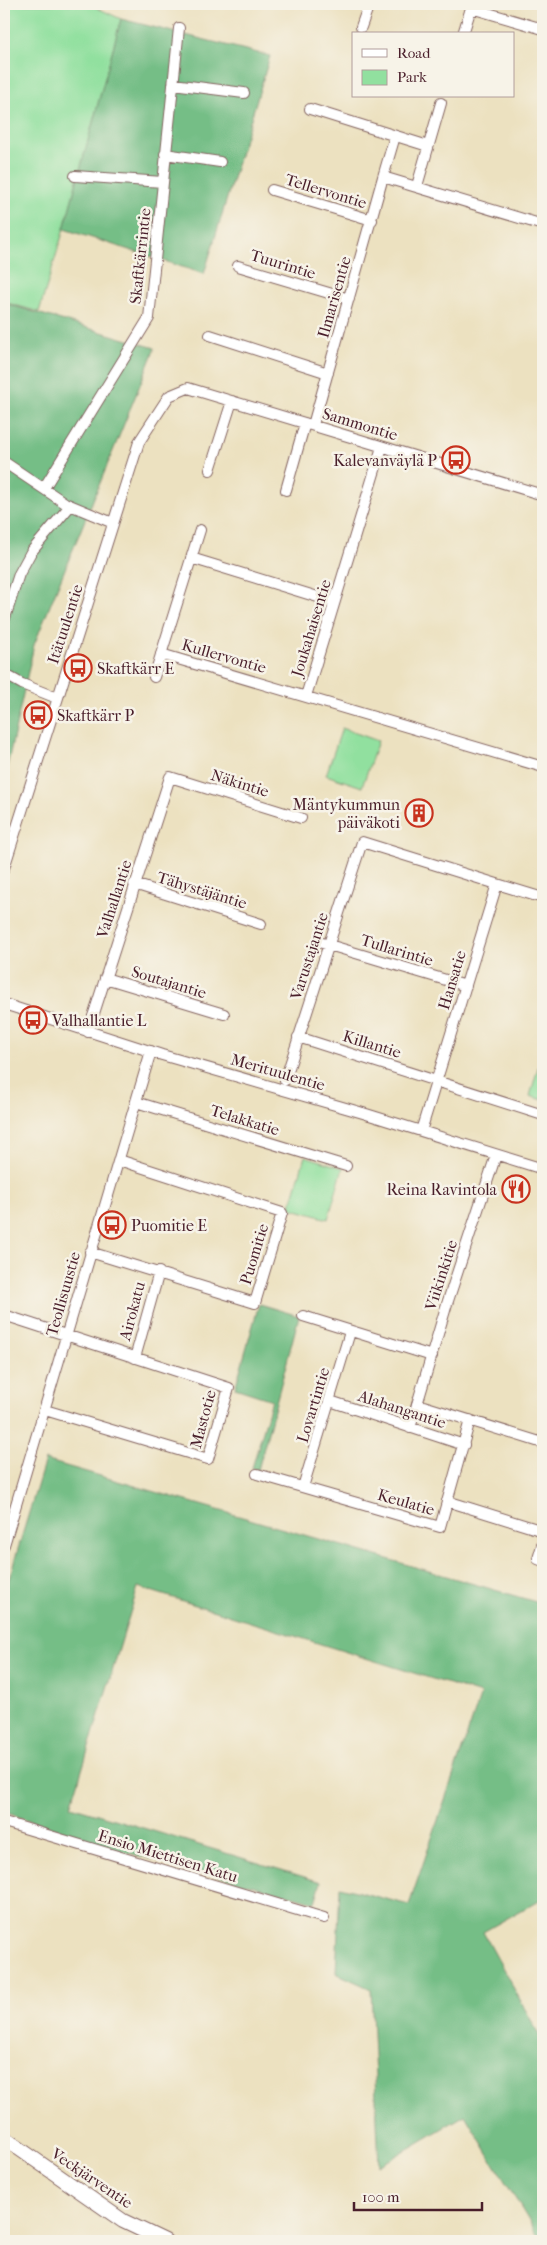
<svg xmlns="http://www.w3.org/2000/svg" width="547" height="2245" font-family="'IM FELL French Canon',serif">
<rect width="100%" height="100%" fill="#f7f3e8"/>
<filter id="ink" filterUnits="userSpaceOnUse"><feTurbulence type="fractalNoise" baseFrequency=".02" numOctaves="2"/><feDisplacementMap in="SourceGraphic" scale="10" xChannelSelector="R" yChannelSelector="G"/><feConvolveMatrix kernelMatrix="1 2 1 2 8 2 1 2 1" color-interpolation-filters="sRGB"/></filter>
<filter id="wash" filterUnits="userSpaceOnUse"><feTurbulence type="fractalNoise" baseFrequency=".0096" numOctaves="4" result="noise"/><feDisplacementMap in="SourceGraphic" scale="20" xChannelSelector="R" yChannelSelector="G"/><feGaussianBlur stdDeviation="1.12" result="paint"/><feColorMatrix in="noise" values="0 0 0 0 0 0 0 0 0 0 0 0 0 0 0 0 0 1.4 0 .05"/><feComposite in="paint" operator="in"/></filter>
<g filter="url(#wash)">
<rect width="100%" height="100%" fill="#ece1c0"/>
<path fill="#91e09f" stroke="#6e8065" d="M 4,4 L 89,4 L 121,19 L 64,229 L 39,312 L 4,302 Z
M 342,728 L 378,741 L 362,787 L 326,775 Z
M 543,1050 L 543,1100 L 530,1096 Z
M 305,1156 L 343,1168 L 328,1219 L 290,1208 Z"/>
<path fill="#74be86" stroke="#5f6e58" d="M 121,19 L 270,56 L 204,274 L 64,229 Z
M 4,303 L 155,348 L 34,645 L 4,780 Z
M 259,1304 L 299,1316 L 258,1470 L 252,1468 L 272,1400 L 235,1388 Z
M 45,1460 L 543,1604 L 543,1898 L 483,1932 L 543,2042 L 543,2241 L 541,2241 L 465,2115 L 379,2166 L 371,1989 L 336,1973 L 340,1887 L 409,1905 L 481,1694 L 138,1587 L 71,1806 L 321,1882 L 315,1902 L 121,1851 L 4,1812 L 4,1595 Z"/>
</g>
<g filter="url(#ink)">
<g fill="none" stroke-linecap="round" stroke-linejoin="round">
<g stroke="#83635f" stroke-width="12">
<path id="minor" d="M 472,4 L 471,8 L 543,29
M 361,27 L 369,4
M 463,34 L 471,8
M 173,84 L 244,93
M 310,109 L 428,146
M 165,154 L 220,162
M 75,176 L 163,182
M 383,177 L 395,136
M 417,186 L 441,103
M 272,190 L 372,220
M 238,266 L 349,299
M 210,335 L 328,373
M 313,425 L 383,177 L 543,225
M 4,462 L 65,503 L 113,523
M 210,470 L 232,401
M 44,488 L 149,318 L 179,28
M 286,490 L 305,423
M 191,558 L 334,602
M 4,621 L 19,574 L 31,552 L 70,506
M 161,654 L 543,767
M 4,674 L 22,684 L 57,698
M 154,677 L 200,530
M 306,696 L 382,447
M 4,868 L 139,442 L 169,396 L 188,388 L 543,495
M 134,884 L 261,924
M 319,942 L 466,986
M 105,978 L 224,1014
M 4,1004 L 162,1055 L 363,1113 L 543,1169
M 88,1032 L 170,777 L 301,818
M 298,1037 L 543,1115
M 285,1080 L 362,842 L 497,884
M 136,1102 L 346,1166
M 421,1131 L 497,884 L 543,898
M 90,1252 L 255,1303 L 282,1213 L 119,1160
M 4,1315 L 229,1388 L 208,1459 L 45,1410
M 303,1316 L 432,1356
M 135,1358 L 159,1272
M 330,1401 L 464,1445
M 417,1404 L 543,1443
M 410,1428 L 446,1307 L 496,1155
M 257,1474 L 440,1527 L 470,1420
M 303,1487 L 350,1332
M 447,1501 L 543,1531
M 543,1542 L 538,1559 L 543,1561
M 4,1545 L 151,1051
M 4,1822 L 324,1918"/>
</g>
<g stroke="#83635f" stroke-width="16">
<path id="secondary" d="M 4,2138 L 123,2221 L 165,2241"/>
</g>
<use href="#minor" stroke="#fff" stroke-width="10"/>
<use href="#secondary" stroke="#fff" stroke-width="14"/>
</g>
</g>
<defs>
<g id="bus-ring" transform="scale(1.4375)"><circle r="9.5" fill="#f7f3e8" stroke="#c8321e" stroke-width="1.5"/><path d="M-5-6H5V4H4V6H2V4H-2V6H-4V4H-5ZM-3.5-4V0h7V-4ZM-3.5 1.2v1.5H-2V1.2ZM2 1.2v1.5H3.5V1.2Z" fill="#c8321e"/></g>
<g id="building-ring" transform="scale(1.4375)"><circle r="9.5" fill="#f7f3e8" stroke="#c8321e" stroke-width="1.5"/><path d="M-4-6H4V6H1V3H-1V6H-4ZM-2.5-4.3h1.7v1.8h-1.7ZM.8-4.3h1.7v1.8H.8ZM-2.5-1h1.7V.8h-1.7ZM.8-1h1.7V.8H.8Z" fill="#c8321e"/></g>
<g id="restaurant-ring" transform="scale(1.4375)"><circle r="9.5" fill="#f7f3e8" stroke="#c8321e" stroke-width="1.5"/><path d="M-5-6h1v4h1v-4h1v4h1v-4h1v5L-1.5 .5V6h-2V.5L-5-1ZM5-6V6H3V1.5H1.5Q1.5-4 5-6Z" fill="#c8321e"/></g>
</defs>
<g fill-rule="evenodd">
<use href="#bus-ring" x="456" y="460"/>
<use href="#bus-ring" x="78" y="668"/>
<use href="#bus-ring" x="38" y="715"/>
<use href="#building-ring" x="419" y="813"/>
<use href="#bus-ring" x="33" y="1020"/>
<use href="#restaurant-ring" x="516" y="1189"/>
<use href="#bus-ring" x="112" y="1225"/>
</g>
<g text-anchor="middle" dominant-baseline="central" stroke-width="5" stroke-linejoin="round" paint-order="stroke">
<g font-size="16" fill="#4a1f2b" stroke="#f7f3e8">
<text transform="translate(326 191) rotate(17)">Tellervontie</text>
<text transform="translate(140 256) rotate(-84)">Skaftkärrintie</text>
<text transform="translate(283 264) rotate(17)">Tuurintie</text>
<text transform="translate(334 297) rotate(-74)">Ilmarisentie</text>
<text transform="translate(360 424) rotate(17)">Sammontie</text>
<text transform="translate(65 624) rotate(-72)">Itätuulentie</text>
<text transform="translate(311 628) rotate(-73)">Joukahaisentie</text>
<text transform="translate(224 656) rotate(16)">Kullervontie</text>
<text transform="translate(240 783) rotate(17)">Näkintie</text>
<text transform="translate(202 890) rotate(17)">Tähystäjäntie</text>
<text transform="translate(114 899) rotate(-72)">Valhallantie</text>
<text transform="translate(397 950) rotate(17)">Tullarintie</text>
<text transform="translate(309 956) rotate(-72)">Varustajantie</text>
<text transform="translate(452 980) rotate(-73)">Hansatie</text>
<text transform="translate(169 982) rotate(17)">Soutajantie</text>
<text transform="translate(372 1044) rotate(17)">Killantie</text>
<text transform="translate(278 1072) rotate(16)">Merituulentie</text>
<text transform="translate(245 1120) rotate(17)">Telakkatie</text>
<text transform="translate(254 1254) rotate(-73)">Puomitie</text>
<text transform="translate(441 1275) rotate(-72)">Viikinkitie</text>
<text transform="translate(63 1294) rotate(-74)">Teollisuustie</text>
<text transform="translate(132 1311) rotate(-75)">Airokatu</text>
<text transform="translate(313 1405) rotate(-73)">Lovartintie</text>
<text transform="translate(402 1409) rotate(18)">Alahangantie</text>
<text transform="translate(203 1419) rotate(-75)">Mastotie</text>
<text transform="translate(406 1502) rotate(16)">Keulatie</text>
<text transform="translate(168 1856) rotate(17)">Ensio Miettisen Katu</text>
<text transform="translate(92 2178) rotate(34)">Veckjärventie</text>
</g>
<g font-size="16" fill="#4a1f2b" stroke="#f7f3e8" text-anchor="start">
<text x="437" y="460" text-anchor="end">Kalevanväylä P</text>
<text x="97" y="668">Skaftkärr E</text>
<text x="57" y="715">Skaftkärr P</text>
<text x="400" y="804" text-anchor="end">Mäntykummun<tspan x="400" dy="18">päiväkoti</tspan></text>
<text x="52" y="1020">Valhallantie L</text>
<text x="497" y="1189" text-anchor="end">Reina Ravintola</text>
<text x="131" y="1225">Puomitie E</text>
</g>
</g>
<rect width="547" height="2245" fill="none" stroke="#f7f3e8" stroke-width="20"/>
<rect x="352" y="32" width="162" height="65" fill="#f7f3e8" stroke="#b29e9c"/>
<rect x="362" y="49" width="25" height="8" fill="#ffffff" stroke="#b29e9c"/>
<text x="397" y="58" font-size="15" fill="#4a1f2b">Road</text>
<rect x="362" y="70" width="25" height="15" fill="#91e09f" stroke="#b29e9c"/>
<text x="397" y="82" font-size="15" fill="#4a1f2b">Park</text>
<path d="M354 2202v8h128v-8" fill="none" stroke="#4a1f2b" stroke-width="2.5"/>
<text x="362" y="2202" font-size="15" fill="#4a1f2b" stroke="#f7f3e8" stroke-width="4" paint-order="stroke">100 m</text>
</svg>
